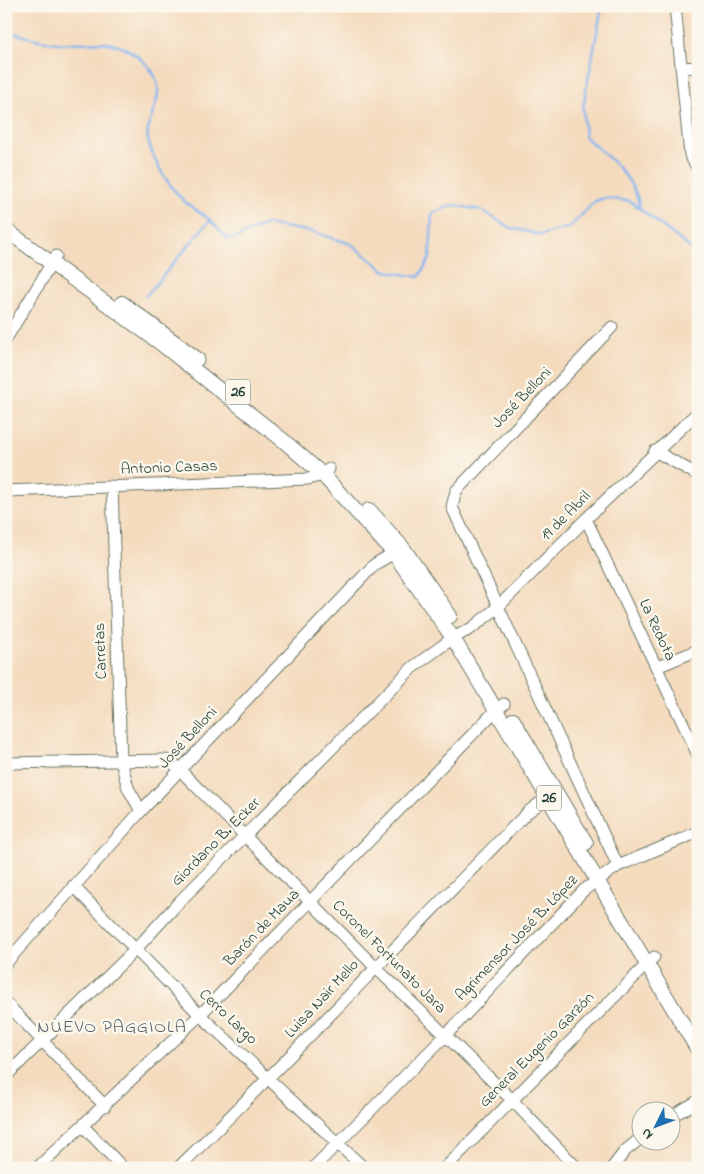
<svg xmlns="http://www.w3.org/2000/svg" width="704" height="1174" font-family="'Indie Flower',sans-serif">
<rect width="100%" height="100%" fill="#fbf7ec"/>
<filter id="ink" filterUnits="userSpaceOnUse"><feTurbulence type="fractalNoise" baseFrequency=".02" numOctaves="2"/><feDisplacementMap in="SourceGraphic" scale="10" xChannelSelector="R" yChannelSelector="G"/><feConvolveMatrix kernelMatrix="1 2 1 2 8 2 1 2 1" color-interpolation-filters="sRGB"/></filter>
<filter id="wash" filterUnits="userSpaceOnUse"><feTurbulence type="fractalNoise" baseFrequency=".0096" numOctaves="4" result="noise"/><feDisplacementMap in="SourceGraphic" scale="20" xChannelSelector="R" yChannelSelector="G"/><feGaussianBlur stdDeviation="1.12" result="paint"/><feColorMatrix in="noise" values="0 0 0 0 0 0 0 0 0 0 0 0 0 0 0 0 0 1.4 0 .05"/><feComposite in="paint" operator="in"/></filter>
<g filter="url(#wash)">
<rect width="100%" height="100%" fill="#f4dbbe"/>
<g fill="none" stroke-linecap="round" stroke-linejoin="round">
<path stroke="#84b4ef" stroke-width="2.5" d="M 602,6 L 583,107 L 585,137 C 607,156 636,178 640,209
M 6,31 C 23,35 40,42 58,43 C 79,45 101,38 122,47 C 138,54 160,72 158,92 C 157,110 142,128 150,147 C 157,167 169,186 184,201 C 192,208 201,213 209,219 C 215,225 221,232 227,238 L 237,238 L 266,224 L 313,232 L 351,244 L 385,271 L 419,277 L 430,258 L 432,213 L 453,205 L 481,210 L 511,228 L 541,235 L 570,227 L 595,201 L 605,198 L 630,201 L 698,254
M 146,296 L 210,220"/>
</g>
</g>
<g filter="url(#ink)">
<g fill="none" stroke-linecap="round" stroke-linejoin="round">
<g stroke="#6a7464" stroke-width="13">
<path id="minor" d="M 675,6 L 690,155 L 698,169
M 681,68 L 698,67
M 612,327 L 456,491 L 452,507 L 618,866
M 6,339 L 56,256
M 655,451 L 698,475
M 112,486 L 121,761 L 128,788 L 141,811
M 6,491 L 308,479 L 323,475 L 329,469
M 586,519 L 698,755
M 657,667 L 698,650
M 6,763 L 165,760 L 172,762 L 375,967 L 511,1099 L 577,1168
M 73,886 L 200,1015 L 364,1168
M 6,963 L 141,811 L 375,564 L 401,549
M 6,1003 L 105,1106
M 6,1076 L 136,949 L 181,900 L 413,667 L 453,638 L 472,628 L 498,607 L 586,519 L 698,412
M 672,1116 L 698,1101
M 83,1126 L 123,1168
M 37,1168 L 200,1015 L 496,710 L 504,704
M 178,1168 C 297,1052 411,930 528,812 L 553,793
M 313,1168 L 445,1036 L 584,890 L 618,866 L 698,832
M 445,1168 L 654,957
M 612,1168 L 625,1151 L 642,1137"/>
</g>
<g stroke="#6a7464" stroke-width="16">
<path id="major" d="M 6,230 L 159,342 L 284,441 L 323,475 L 393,552 L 453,638 L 698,1050
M 122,303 L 197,359
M 369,510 L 403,548 L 450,616
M 513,720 L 586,843"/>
</g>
<use href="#minor" stroke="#fff" stroke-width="11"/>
<use href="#major" stroke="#fff" stroke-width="14"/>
</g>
</g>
<g text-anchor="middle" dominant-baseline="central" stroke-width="5" stroke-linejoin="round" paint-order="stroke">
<g fill="#fbf7ec" stroke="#61756b" stroke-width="1">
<rect x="225.5" y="379.5" width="25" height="25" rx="4"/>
<rect x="536.5" y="785.5" width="25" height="25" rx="4"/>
</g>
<g font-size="15" font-weight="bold" fill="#1f3d34">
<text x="238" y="392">26</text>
<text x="549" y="798">26</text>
</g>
<g font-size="16" fill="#1f3d34" stroke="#fbf7ec">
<text transform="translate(522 398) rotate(-46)">José Belloni</text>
<text transform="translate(169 468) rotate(-2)">Antonio Casas</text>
<text transform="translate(566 516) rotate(-45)">19 de Abril</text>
<text transform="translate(657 630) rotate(65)">La Redota</text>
<text transform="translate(101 651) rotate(-92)">Carretas</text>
<text transform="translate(188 738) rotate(-47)">José Belloni</text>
<text transform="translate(216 842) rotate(-45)">Giordano B. Ecker</text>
<text transform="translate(262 928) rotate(-46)">Barón de Maua</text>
<text transform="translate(517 938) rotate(-46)">Agrimensor José B. López</text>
<text transform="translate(389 957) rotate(45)">Coronel Fortunato Jara</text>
<text transform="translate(322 999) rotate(-47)">Luisa Nair Mello</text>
<text transform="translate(228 1017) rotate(43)">Cerro Largo</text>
<text transform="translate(537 1050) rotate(-45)">General Eugenio Garzón</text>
</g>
<g font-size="18" letter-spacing="1" fill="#556069" stroke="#fbf7ec">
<text x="112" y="1028">NUEVO PAGGIOLA</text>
</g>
</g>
<rect width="704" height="1174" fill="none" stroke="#fbf7ec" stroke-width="25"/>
<g transform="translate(656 1126) rotate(228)"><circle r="24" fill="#fbf7ec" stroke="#a3ada2"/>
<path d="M0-4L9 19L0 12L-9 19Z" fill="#1f6fb2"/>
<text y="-8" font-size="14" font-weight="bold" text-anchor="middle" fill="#1f3d34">N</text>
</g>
</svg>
